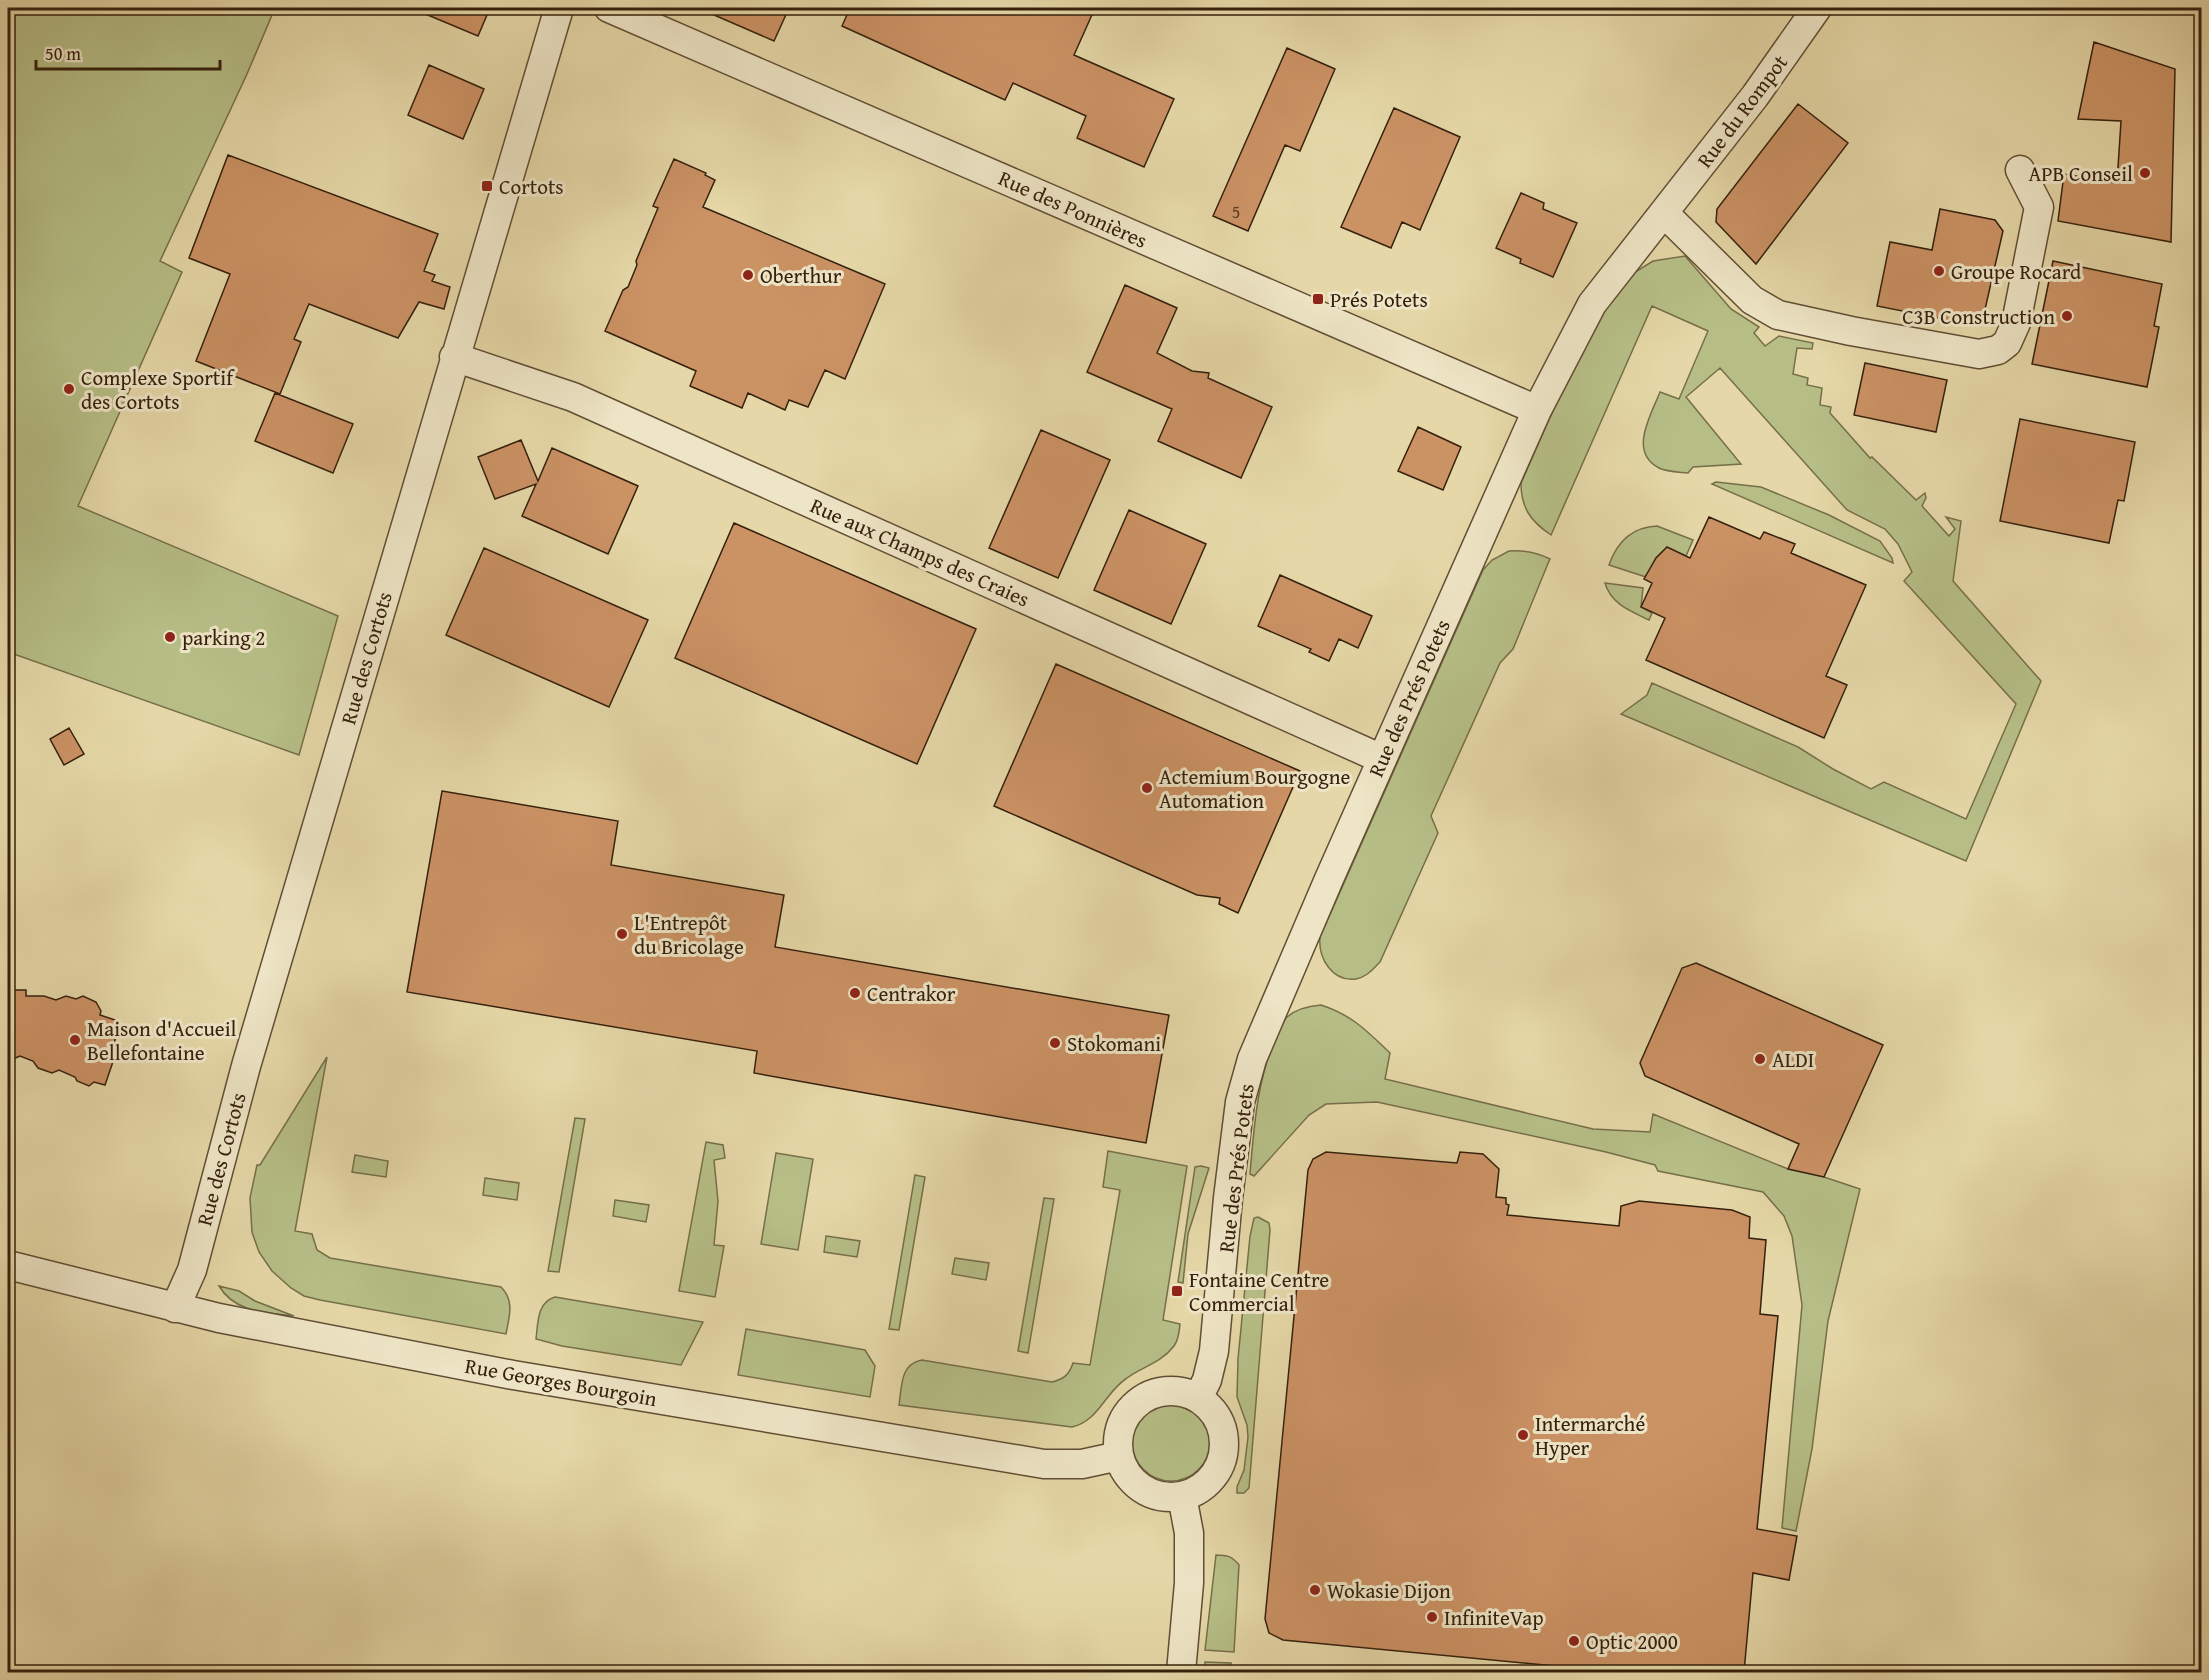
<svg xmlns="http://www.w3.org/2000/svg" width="2209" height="1680" font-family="'Gentium Book Plus',serif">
<rect width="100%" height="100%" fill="#e5d7a7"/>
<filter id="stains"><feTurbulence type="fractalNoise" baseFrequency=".00333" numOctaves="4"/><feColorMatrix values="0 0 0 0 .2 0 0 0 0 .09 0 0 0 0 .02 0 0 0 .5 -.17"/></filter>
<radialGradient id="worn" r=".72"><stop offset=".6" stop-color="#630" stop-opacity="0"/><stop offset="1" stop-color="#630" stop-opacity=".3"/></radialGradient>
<path fill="#b6be86" stroke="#766f4a" stroke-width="1.5" d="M 8,8 L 275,8 L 247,74 L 160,261 L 182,272 L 78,506 L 338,616 L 299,755 L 8,652 Z
M 1685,256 L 1731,309 L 1759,327 L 1754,333 L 1765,346 L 1779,336 L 1813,343 L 1812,349 L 1797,348 L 1793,374 L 1808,378 L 1807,385 L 1822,388 L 1820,405 L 1831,407 L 1830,413 L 1870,458 L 1872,457 L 1916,500 L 1925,493 L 1926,498 L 1922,506 L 1949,536 L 1955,529 L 1946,517 L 1961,521 L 1953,581 L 2041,681 L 1966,861 L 1621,714 L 1647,695 L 1652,683 L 1798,747 L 1833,769 L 1871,789 L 1884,782 L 1966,819 L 2016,704 L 1904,581 L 1912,572 L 1898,544 L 1885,529 L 1847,510 L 1720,368 L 1686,397 L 1741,464 L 1693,467 L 1688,473 C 1679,472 1667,472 1659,468 C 1628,452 1651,415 1660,392 L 1679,399 L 1708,331 L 1652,306 L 1551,535 C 1530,521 1521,507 1521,483 L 1591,325 L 1627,277 L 1653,261 Z
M 1716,482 L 1761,487 L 1829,515 L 1880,541 L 1892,558 L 1893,563 L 1712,484 Z
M 1657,526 L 1693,540 L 1686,556 L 1667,548 L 1656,558 L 1646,577 L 1609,565 C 1617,542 1632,527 1657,526 Z
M 1509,551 C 1524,550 1536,552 1550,559 L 1549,561 L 1513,649 L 1500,663 L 1431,816 L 1438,833 L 1380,962 C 1373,969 1367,977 1356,979 C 1332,982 1318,958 1320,937 L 1483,570 L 1492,560 Z
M 1605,583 L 1643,588 L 1641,607 L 1652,613 L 1649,620 C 1630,611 1611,604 1605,583 Z
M 1321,1005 C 1352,1015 1367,1031 1390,1053 L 1385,1079 L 1593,1129 L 1650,1132 L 1653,1114 L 1788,1169 L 1824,1177 L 1860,1189 L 1828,1321 L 1812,1449 L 1796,1531 L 1782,1528 L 1802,1305 L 1792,1236 L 1784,1216 L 1763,1192 L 1658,1171 L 1655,1165 L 1606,1152 L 1377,1102 L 1326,1104 L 1309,1115 L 1254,1176 L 1250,1174 C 1254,1127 1257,1077 1278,1033 C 1281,1028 1283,1021 1287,1017 C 1296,1009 1309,1006 1321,1005 Z
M 327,1057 L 295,1231 L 312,1234 L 317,1250 L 330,1258 L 501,1287 C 515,1301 509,1317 506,1334 L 320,1300 L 304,1296 L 291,1288 L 272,1271 L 259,1252 L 252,1232 L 250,1198 L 257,1165 L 260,1165 Z
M 575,1118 L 585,1119 L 559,1272 L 548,1271 Z
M 706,1142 L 723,1145 L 725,1158 L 714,1160 L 718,1201 L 714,1245 L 724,1246 L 715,1297 L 679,1291 Z
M 1108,1151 L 1187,1166 L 1163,1320 L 1180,1324 C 1179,1332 1179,1339 1174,1346 C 1160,1364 1143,1366 1127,1378 C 1105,1392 1099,1421 1072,1427 L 899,1405 C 902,1386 900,1364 922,1360 L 1052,1382 C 1064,1379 1069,1375 1073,1363 L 1090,1365 L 1120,1190 L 1103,1187 Z
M 776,1153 L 813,1159 L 798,1250 L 761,1244 Z
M 355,1155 L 388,1161 L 386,1177 L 352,1172 Z
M 1201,1166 L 1209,1168 L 1188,1234 L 1183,1283 L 1178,1282 L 1195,1167 Z
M 915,1175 L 925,1177 L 899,1330 L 889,1329 Z
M 485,1178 L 519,1183 L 517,1200 L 483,1195 Z
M 1044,1198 L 1054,1199 L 1028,1353 L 1018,1351 Z
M 615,1200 L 649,1205 L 646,1222 L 613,1216 Z
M 1258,1217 L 1269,1223 L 1270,1230 L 1249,1488 L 1244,1493 L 1237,1493 L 1237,1487 L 1244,1470 L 1248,1437 L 1247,1425 L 1237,1397 L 1238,1359 L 1250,1236 L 1254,1218 Z
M 826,1236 L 860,1241 L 857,1257 L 824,1252 Z
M 955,1258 L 989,1263 L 986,1280 L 952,1274 Z
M 219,1286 L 239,1291 L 255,1301 L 294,1316 C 266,1312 235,1313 219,1286 Z
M 555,1297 L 703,1322 L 681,1365 L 562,1346 L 536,1339 C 538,1323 537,1302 555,1297 Z
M 746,1329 L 865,1350 L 875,1366 L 870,1397 L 738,1375 Z
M1132 1442a39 39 0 1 1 78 0a39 39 0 1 1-78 0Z
M 1216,1555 C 1227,1555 1232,1556 1239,1565 L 1234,1652 L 1205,1650 Z
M 1205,1662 L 1231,1663 L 1231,1672 L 1204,1672 Z"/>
<path fill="#cb9264" stroke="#35200d" stroke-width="1.5" d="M 411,8 L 490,8 L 478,36 Z
M 698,8 L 789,8 L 774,41 Z
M 850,8 L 1095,8 L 1074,55 L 1174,99 L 1144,167 L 1077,138 L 1086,116 L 1013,83 L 1005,100 L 842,26 Z
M 2094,42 L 2175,69 L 2171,242 L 2058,221 L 2064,174 L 2117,183 L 2121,121 L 2078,119 Z
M 1287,48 L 1335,69 L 1300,151 L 1285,145 L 1248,231 L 1213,216 Z
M 429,65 L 484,89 L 463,139 L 408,115 Z
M 1798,104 L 1848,143 L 1756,264 L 1716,222 L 1717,209 Z
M 1394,108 L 1460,137 L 1420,230 L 1402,222 L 1391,248 L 1341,227 Z
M 228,155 L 438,234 L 424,271 L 435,275 L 432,281 L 450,287 L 444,309 L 419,302 L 398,338 L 309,304 L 294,339 L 301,342 L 280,394 L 196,361 L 230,274 L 189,258 Z
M 674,159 L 706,173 L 705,175 L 715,180 L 703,207 L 885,284 L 845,379 L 825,370 L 808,407 L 789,400 L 785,410 L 748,393 L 742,408 L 690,386 L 696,371 L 605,331 L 623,290 L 628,287 L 637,265 L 636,261 L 658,208 L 653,206 Z
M 1521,193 L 1544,203 L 1543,209 L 1577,223 L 1553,277 L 1520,263 L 1521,259 L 1496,248 Z
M 1940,209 L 1995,220 L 2003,231 L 1983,318 L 1973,325 L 1877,306 L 1890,242 L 1932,250 Z
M 2053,261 L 2162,284 L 2154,326 L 2159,327 L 2147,387 L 2032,364 Z
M 1125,285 L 1177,308 L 1157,353 L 1192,371 L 1209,373 L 1208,378 L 1272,407 L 1241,478 L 1158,441 L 1172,409 L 1087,372 Z
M 1865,363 L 1947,380 L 1936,432 L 1854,415 Z
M 275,393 L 353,424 L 333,473 L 255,441 Z
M 2020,419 L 2135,442 L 2124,501 L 2118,500 L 2109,543 L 2000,521 Z
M 1418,427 L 1461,447 L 1443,490 L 1398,471 Z
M 1041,430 L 1110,460 L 1058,578 L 989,548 Z
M 521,440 L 538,481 L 552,448 L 638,486 L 608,554 L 522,516 L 536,484 L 495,499 L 478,457 Z
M 1129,510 L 1206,544 L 1171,624 L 1094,590 Z
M 1709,517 L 1760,539 L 1764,532 L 1795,544 L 1791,553 L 1866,585 L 1826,676 L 1847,685 L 1824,738 L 1646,660 L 1665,618 L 1641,607 L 1652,583 L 1644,579 L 1656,558 L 1667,547 L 1690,558 Z
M 734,523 L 976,629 L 917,764 L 675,658 Z
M 484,548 L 648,620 L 609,707 L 446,635 Z
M 1280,575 L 1372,616 L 1358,648 L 1339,639 L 1329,661 L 1309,652 L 1311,649 L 1258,626 Z
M 1056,664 L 1300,771 L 1238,913 L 1219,904 L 1220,898 L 1197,895 L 994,806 Z
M 69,728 L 84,754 L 64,765 L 50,739 Z
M 442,791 L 618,821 L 611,865 L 784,895 L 775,947 L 1169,1015 L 1146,1143 L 754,1073 L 757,1051 L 407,992 Z
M 1696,963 L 1883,1045 L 1824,1177 L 1788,1169 L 1799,1144 L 1645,1076 L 1640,1063 L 1682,968 Z
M 8,990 L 26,990 L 26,996 L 44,996 L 56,1000 L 66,996 L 76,999 L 83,996 L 96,1002 L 101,1011 L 100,1015 L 118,1021 L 117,1024 L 120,1025 L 113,1046 L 118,1047 L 105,1085 L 94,1082 L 89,1086 L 77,1081 L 75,1077 L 59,1070 L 52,1073 L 38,1068 L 33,1061 L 20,1056 L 8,1061 Z
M 1326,1152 L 1457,1163 L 1460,1152 L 1483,1154 L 1499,1169 L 1496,1197 L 1506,1198 L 1506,1204 L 1509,1205 L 1507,1215 L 1619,1226 L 1621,1206 L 1639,1201 L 1732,1210 L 1750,1217 L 1749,1238 L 1766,1240 L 1760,1314 L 1778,1316 L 1757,1529 L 1797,1536 L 1789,1580 L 1753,1573 L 1744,1672 L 1618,1672 L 1283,1640 L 1269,1633 L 1265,1619 L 1308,1170 L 1313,1159 Z"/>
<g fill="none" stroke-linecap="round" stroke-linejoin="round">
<g stroke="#614e34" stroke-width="31">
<path id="street" d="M 609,8 L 1537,410
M 1664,213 L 1752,300 L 1778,315 L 1851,331 L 1979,354 L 1998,350 L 2007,343 L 2016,323 L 2039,207 L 2020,170
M 454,357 L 573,397 L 1382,759
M 8,1265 L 219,1318 L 513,1375 L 1044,1464 L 1082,1464 L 1119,1456
M 175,1308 L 192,1270 L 246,1066 L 559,8
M1118 1444a53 53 0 1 1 106 0a53 53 0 1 1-106 0Z
M 1198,1398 L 1207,1380 L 1214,1351 L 1228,1198 L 1240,1102 L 1252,1059 L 1329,879 L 1537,410 L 1592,304 L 1755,96 L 1817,8
M 1181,1672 L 1189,1583 L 1189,1533 L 1182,1496"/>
</g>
<use href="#street" stroke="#eee5c6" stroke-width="28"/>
</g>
<g fill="#8f2418" stroke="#eee5c6" stroke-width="2">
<circle cx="2145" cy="173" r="6"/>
<rect x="481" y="180" width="12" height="12" rx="3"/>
<circle cx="1939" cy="271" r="6"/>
<circle cx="748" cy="275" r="6"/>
<rect x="1312" y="293" width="12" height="12" rx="3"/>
<circle cx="2067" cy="316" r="6"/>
<circle cx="69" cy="389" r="6"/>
<circle cx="170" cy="637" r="6"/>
<circle cx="1147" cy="788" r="6"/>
<circle cx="622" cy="934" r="6"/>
<circle cx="855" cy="993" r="6"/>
<circle cx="75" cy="1040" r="6"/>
<circle cx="1055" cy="1043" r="6"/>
<circle cx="1760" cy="1059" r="6"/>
<rect x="1171" y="1285" width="12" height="12" rx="3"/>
<circle cx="1523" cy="1435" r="6"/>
<circle cx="1315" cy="1590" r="6"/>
<circle cx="1432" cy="1617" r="6"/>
<circle cx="1574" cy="1641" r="6"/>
</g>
<g text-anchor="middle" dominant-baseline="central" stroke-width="6" stroke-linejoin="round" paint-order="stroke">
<g font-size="18" fill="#5a3c23">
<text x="1236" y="211">5</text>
</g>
<g font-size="21" fill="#35200d" stroke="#eee5c6">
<text transform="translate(1742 111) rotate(-53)">Rue du Rompot</text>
<text transform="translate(1073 209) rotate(24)">Rue des Ponnières</text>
<text transform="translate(920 552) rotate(24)">Rue aux Champs des Craies</text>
<text transform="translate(366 658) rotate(-74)">Rue des Cortots</text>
<text transform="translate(1409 698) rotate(-66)">Rue des Prés Potets</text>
<text transform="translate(221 1159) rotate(-75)">Rue des Cortots</text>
<text transform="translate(1236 1168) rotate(-83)">Rue des Prés Potets</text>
<text transform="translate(561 1382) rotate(10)">Rue Georges Bourgoin</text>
</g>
<g font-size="21" fill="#35200d" stroke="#eee5c6" text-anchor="start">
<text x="2133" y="173" text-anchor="end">APB Conseil</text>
<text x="499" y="186">Cortots</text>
<text x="1951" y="271">Groupe Rocard</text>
<text x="760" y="275">Oberthur</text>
<text x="1330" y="299">Prés Potets</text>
<text x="2055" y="316" text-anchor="end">C3B Construction</text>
<text x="81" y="377">Complexe Sportif<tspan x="81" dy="24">des Cortots</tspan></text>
<text x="182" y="637">parking 2</text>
<text x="1159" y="776">Actemium Bourgogne<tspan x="1159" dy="24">Automation</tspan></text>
<text x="634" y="922">L'Entrepôt<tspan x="634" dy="24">du Bricolage</tspan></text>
<text x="867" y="993">Centrakor</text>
<text x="87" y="1028">Maison d'Accueil<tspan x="87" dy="24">Bellefontaine</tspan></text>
<text x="1067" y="1043">Stokomani</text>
<text x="1772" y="1059">ALDI</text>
<text x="1189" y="1279">Fontaine Centre<tspan x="1189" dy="24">Commercial</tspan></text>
<text x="1535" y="1423">Intermarché<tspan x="1535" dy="24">Hyper</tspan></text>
<text x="1327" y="1590">Wokasie Dijon</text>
<text x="1444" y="1617">InfiniteVap</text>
<text x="1586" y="1641">Optic 2000</text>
</g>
</g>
<rect width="2209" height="1680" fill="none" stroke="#e5d7a7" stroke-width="30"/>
<rect x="9" y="9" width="2191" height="1662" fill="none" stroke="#35200d" stroke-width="3"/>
<rect x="15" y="15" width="2179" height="1650" fill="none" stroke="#35200d" stroke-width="1.5"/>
<path d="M36 60v9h184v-9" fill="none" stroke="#35200d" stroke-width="3"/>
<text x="45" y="60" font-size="18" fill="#35200d" stroke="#eee5c6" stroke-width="4.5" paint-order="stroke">50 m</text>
<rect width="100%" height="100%" filter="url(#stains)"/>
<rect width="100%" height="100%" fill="url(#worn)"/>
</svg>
